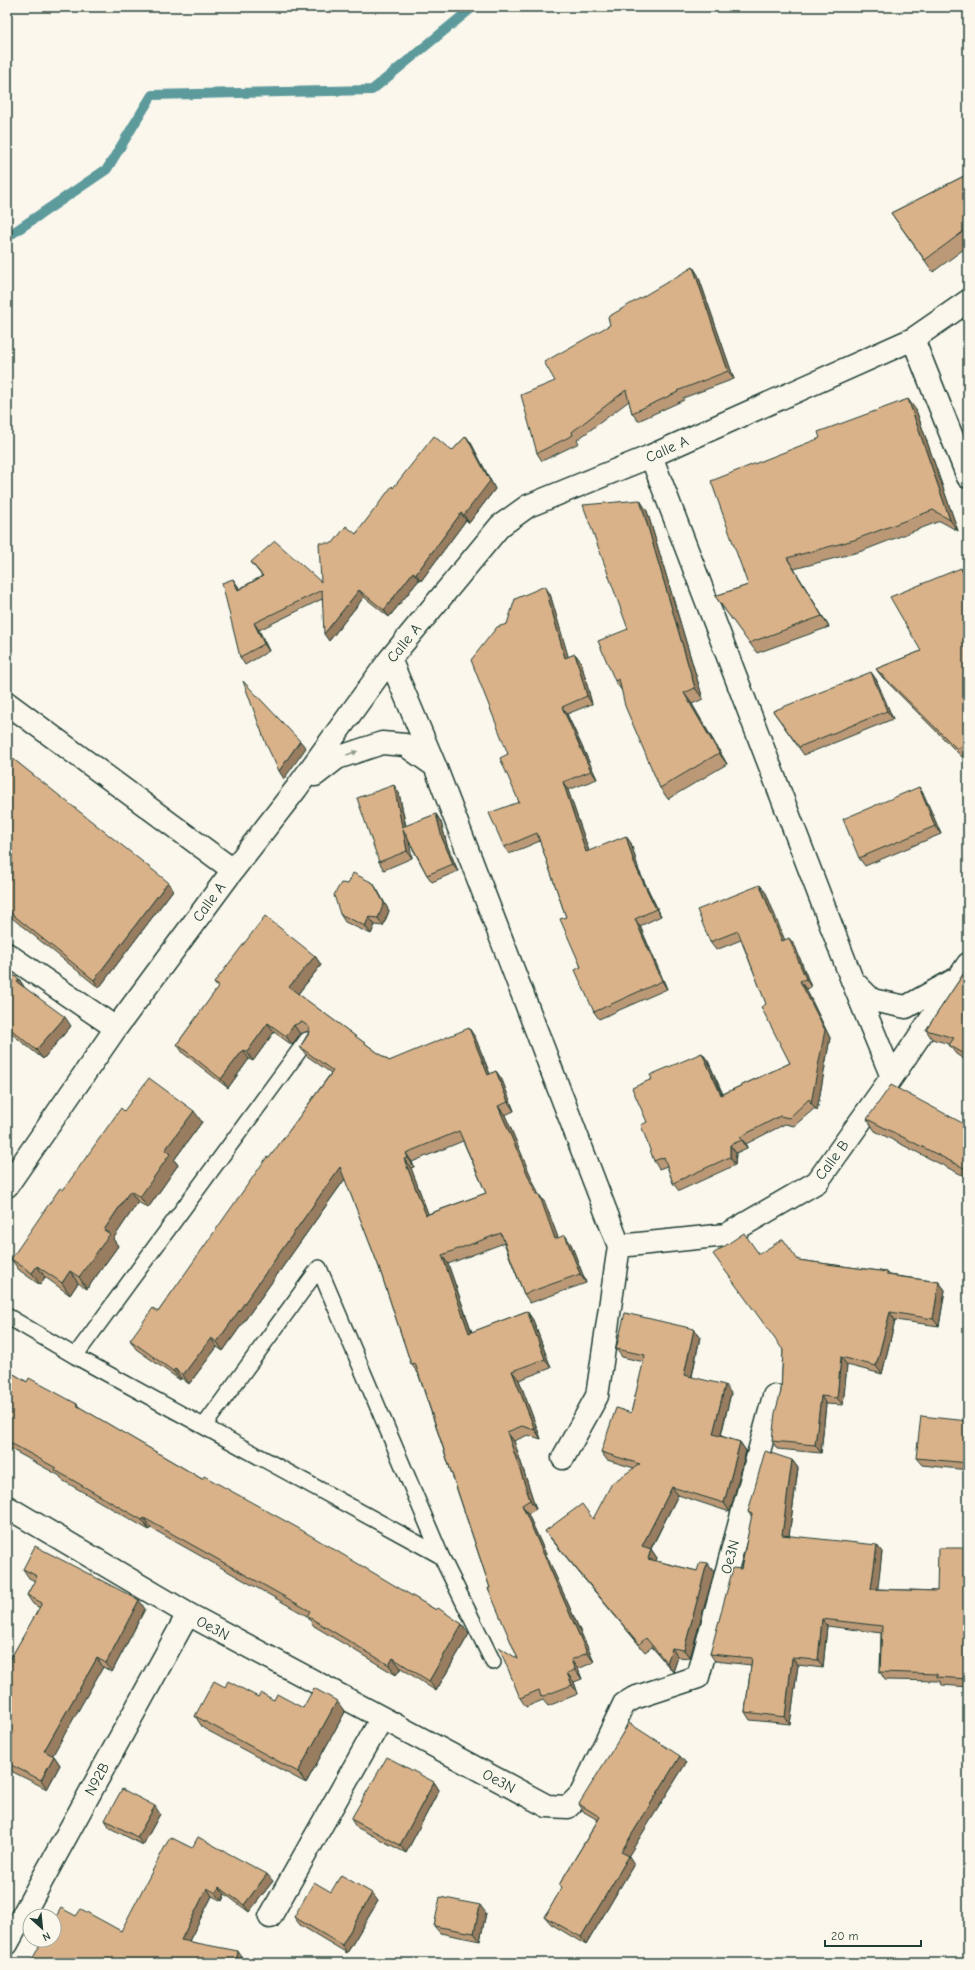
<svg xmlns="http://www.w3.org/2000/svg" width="975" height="1970" font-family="'Comic Neue',sans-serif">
<rect width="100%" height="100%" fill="#fbf7ec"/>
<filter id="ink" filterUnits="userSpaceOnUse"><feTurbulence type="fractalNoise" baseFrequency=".025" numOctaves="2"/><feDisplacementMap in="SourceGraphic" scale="8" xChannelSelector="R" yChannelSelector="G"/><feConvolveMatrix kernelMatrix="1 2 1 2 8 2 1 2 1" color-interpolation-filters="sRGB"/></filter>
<g filter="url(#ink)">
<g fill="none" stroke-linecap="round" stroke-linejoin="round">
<path stroke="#5d9a9c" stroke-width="10" d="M 7,237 L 107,169 L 152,95 L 372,90 L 473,7"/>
<g stroke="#1f3d34" stroke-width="18">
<path id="service" d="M 7,1316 L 75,1356 L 441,1556
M 75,1356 L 307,1040
M 204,1426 L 319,1268 L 441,1556 L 493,1662"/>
</g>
<g stroke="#1f3d34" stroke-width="25">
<path id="minor" d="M 913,339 L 968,477
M 651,456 L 852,980 L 892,1077
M 390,659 L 435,766 L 619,1246 L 597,1396 L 563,1458
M 7,703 L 233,870
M 315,775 L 337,758 L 382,743 L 405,745 L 435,766
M 7,954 L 116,1028
M 855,983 L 872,1000 L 906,1007 L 956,979
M 7,1186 L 116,1028 L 233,870 L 296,789 L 390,659 L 500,526 L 528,506 L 651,456 L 913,339 L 968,301
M 619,1246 L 726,1235 L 817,1182 L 892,1077 L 968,964
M 7,1507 L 188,1614 L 547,1806 L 568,1807 L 581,1794 L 624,1704 L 634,1698 L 698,1677 L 774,1396
M 270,1917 L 382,1718
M 7,1944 L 188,1614"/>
</g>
<use href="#service" stroke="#fbf7ec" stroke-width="15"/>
<use href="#minor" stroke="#fbf7ec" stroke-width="22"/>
</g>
<path fill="#b97" stroke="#1f3d34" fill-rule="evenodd" d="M 968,174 L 968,246 L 933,272 L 891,213 Z
M 693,267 L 698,275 L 734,379 L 683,398 L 684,400 L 638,421 L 632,413 L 629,401 L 577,440 L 579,443 L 542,461 L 537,453 L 555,381 L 610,325 Z
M 916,410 L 958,531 L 940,521 L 862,551 L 794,569 L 829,627 L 757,653 L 715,596 L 748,585 Z
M 466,436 L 471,443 L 495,489 L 469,523 L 466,520 L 421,581 L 419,580 L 389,617 L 364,597 L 329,641 L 322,599 L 259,630 L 269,651 L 245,665 L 240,657 L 238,586 L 239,589 L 262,576 L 251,562 L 321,582 L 333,543 L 356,534 L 393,488 L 452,451 Z
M 647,511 L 703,699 L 692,704 L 727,764 L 668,799 L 660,788 L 622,691 L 615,681 L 628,629 Z
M 967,576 L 968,578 L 968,754 L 962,757 L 882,677 L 876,669 L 921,651 Z
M 550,594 L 568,657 L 575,654 L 581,662 L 592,704 L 567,714 L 597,779 L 568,790 L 589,851 L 631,843 L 639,871 L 661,916 L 640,926 L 667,989 L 599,1019 L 594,1012 L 566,917 L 540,841 L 509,854 L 504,847 L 519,802 L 508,754 L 507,624 Z
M 876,679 L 893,719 L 804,755 L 773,711 Z
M 7,754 L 173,890 L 99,988 L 7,914 Z
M 919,787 L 924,795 L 941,834 L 865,866 L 859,858 Z
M 399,793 L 406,826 L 436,814 L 441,822 L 447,845 L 458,871 L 432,882 L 427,875 L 408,840 L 412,858 L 384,870 L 379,862 Z
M 373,883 L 378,891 L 389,911 L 383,926 L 375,925 L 371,934 L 345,922 L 340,914 L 348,884 Z
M 766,893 L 784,940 L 795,946 L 811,987 L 806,989 L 830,1038 L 817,1111 L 815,1108 L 794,1126 L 785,1124 L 746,1144 L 747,1148 L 736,1153 L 735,1165 L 679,1191 L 673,1183 L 667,1166 L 659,1169 L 654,1161 L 647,1122 L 652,1079 L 702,1053 L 708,1061 L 723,1094 L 790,1063 L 741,940 L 716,950 L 710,942 Z
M 315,956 L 321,965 L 298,994 L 389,1061 L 475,1037 L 490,1074 L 496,1071 L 502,1080 L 514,1111 L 505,1115 L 538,1194 L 545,1203 L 558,1238 L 571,1244 L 586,1283 L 530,1303 L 524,1294 L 504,1243 L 448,1264 L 472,1332 L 527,1311 L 533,1320 L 551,1368 L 519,1380 L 541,1439 L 528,1435 L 514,1441 L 536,1509 L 528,1514 L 594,1662 L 578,1669 L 582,1679 L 574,1682 L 578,1694 L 548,1706 L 543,1700 L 526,1707 L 520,1698 L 518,1659 L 490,1588 L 418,1373 L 411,1364 L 379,1267 L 345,1179 L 223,1351 L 217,1347 L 189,1384 L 181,1378 L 180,1380 L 136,1349 L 130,1340 L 158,1312 L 331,1073 L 307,1056 L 300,1047 L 309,1032 L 308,1031 L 300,1034 L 292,1045 L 274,1032 L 253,1061 L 249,1059 L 228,1088 L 183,1053 L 177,1044 L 218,988 L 214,983 ZM 463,1141 L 486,1193 L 428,1214 L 411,1168 L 414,1167 L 412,1162 Z
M 968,967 L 968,1062 L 956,1054 L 949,1045 L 949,1044 L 932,1039 L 926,1030 Z
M 7,971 L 19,979 L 25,988 L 71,1026 L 43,1059 L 7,1030 Z
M 124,1111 L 202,1122 L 174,1160 L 178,1165 L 148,1208 L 138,1202 L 113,1239 L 118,1246 L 87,1289 L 78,1283 L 70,1295 L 45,1277 L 40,1285 L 19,1270 L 11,1259 Z
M 867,1119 L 968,1126 L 968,1178 L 875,1131 Z
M 759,1254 L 798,1260 L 887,1272 L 890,1275 L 939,1282 L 945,1290 L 939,1326 L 895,1320 L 882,1374 L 847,1365 L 843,1405 L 826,1404 L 821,1453 L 777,1449 L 772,1441 L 781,1391 L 783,1350 Z
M 694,1329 L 700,1337 L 692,1377 L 731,1393 L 721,1436 L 740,1442 L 746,1451 L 730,1512 L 678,1495 L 651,1549 L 657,1558 L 656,1561 L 697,1571 L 714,1572 L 690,1658 L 678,1657 L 673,1672 L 652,1647 L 645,1652 L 551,1539 L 545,1531 L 593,1519 L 634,1468 L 607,1460 L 601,1452 L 631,1413 L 644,1362 L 622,1357 L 616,1349 Z
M 7,1370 L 27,1382 L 77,1404 L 79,1407 L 202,1479 L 436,1610 L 462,1624 L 469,1634 L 436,1691 L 401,1668 L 396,1675 L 314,1626 L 307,1616 L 151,1528 L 149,1530 L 62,1480 L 60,1476 L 7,1447 Z
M 968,1421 L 968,1470 L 922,1465 L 916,1458 Z
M 792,1460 L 798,1468 L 789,1536 L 882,1552 L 877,1589 L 937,1591 L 968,1548 L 968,1687 L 942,1685 L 940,1681 L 885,1680 L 880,1672 L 881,1633 L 827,1626 L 823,1668 L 798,1665 L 790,1724 L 750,1720 L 745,1712 L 751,1665 L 715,1661 L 710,1654 L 741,1569 L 752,1517 L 748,1512 Z
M 23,1569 L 145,1609 L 112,1672 L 103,1667 L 52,1756 L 54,1756 L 60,1765 L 47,1789 L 7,1769 L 7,1662 L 8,1663 L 40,1608 L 33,1604 L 27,1595 L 35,1581 L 29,1578 Z
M 225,1687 L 258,1697 L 274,1700 L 303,1708 L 345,1712 L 306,1783 L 203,1728 L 195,1716 Z
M 686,1763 L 628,1856 L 634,1864 L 586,1945 L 551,1924 L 545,1917 L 562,1888 L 559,1885 L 598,1820 L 584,1812 L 579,1804 Z
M 434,1782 L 439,1790 L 406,1853 L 356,1827 L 351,1819 Z
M 160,1814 L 143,1845 L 110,1828 L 105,1820 Z
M 192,1848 L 273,1881 L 249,1912 L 225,1894 L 222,1901 L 212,1896 L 189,1941 L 243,1959 L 30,1963 L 76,1916 L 121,1931 Z
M 331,1892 L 378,1901 L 347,1953 L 300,1925 L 294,1917 Z
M 486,1913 L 480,1941 L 440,1933 L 434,1926 Z"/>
<path fill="#987d61" stroke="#1f3d34" d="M 693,267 L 698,275 L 734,379 L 728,371 Z
M 908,399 L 916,410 L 958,531 L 950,520 Z
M 466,436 L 471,443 L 495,489 L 469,523 L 464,515 Z
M 640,500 L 647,511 L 703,699 L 695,688 Z
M 461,513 L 466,520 L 421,581 L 416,574 Z
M 787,558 L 794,569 L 829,627 L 822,616 Z
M 961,568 L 967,576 L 968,578 L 968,585 Z
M 413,572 L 419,580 L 389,617 L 384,610 Z
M 233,579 L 238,586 L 243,597 L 238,590 Z
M 545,586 L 550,594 L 571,666 L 565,658 Z
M 359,590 L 364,597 L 329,641 L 324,634 Z
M 254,623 L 259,630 L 269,651 L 264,644 Z
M 575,654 L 581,662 L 592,704 L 587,696 Z
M 871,672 L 876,679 L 893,719 L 887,711 Z
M 684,693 L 692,704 L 727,764 L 719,753 Z
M 562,707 L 567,714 L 597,779 L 591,771 Z
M 300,741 L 306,748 L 284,779 L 279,771 Z
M 563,782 L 568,790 L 592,860 L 586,852 Z
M 394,785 L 399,793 L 407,834 L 402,827 Z
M 919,787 L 924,795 L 941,834 L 935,826 Z
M 436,814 L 441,822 L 447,845 L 458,871 L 453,864 L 442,838 Z
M 403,829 L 408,836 L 412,858 L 407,851 Z
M 626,836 L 631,843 L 639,871 L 661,916 L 656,909 L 634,863 Z
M 168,882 L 173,890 L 99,988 L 94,980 Z
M 373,883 L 378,891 L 389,911 L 383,926 L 378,918 Z
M 760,885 L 766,893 L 788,948 L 782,941 Z
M 369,917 L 375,925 L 371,934 L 365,926 Z
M 635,919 L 640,926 L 667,989 L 662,981 Z
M 789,938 L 795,946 L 811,987 L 806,979 Z
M 315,956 L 321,965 L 296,996 L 289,987 Z
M 19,979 L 25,989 L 17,982 Z
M 800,981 L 806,989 L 830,1038 L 817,1111 L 811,1103 Z
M 65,1017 L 71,1026 L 43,1059 L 36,1050 Z
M 268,1023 L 274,1032 L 253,1061 L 247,1052 Z
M 294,1025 L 300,1034 L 292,1045 L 286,1036 Z
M 469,1028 L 475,1037 L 494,1084 L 488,1075 Z
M 243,1050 L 249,1059 L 228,1088 L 221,1079 Z
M 702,1053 L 708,1061 L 726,1103 L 721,1095 Z
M 496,1071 L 502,1080 L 514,1111 L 508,1102 Z
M 498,1106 L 505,1115 L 541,1200 L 539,1194 L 545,1203 L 562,1248 L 555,1239 Z
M 194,1111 L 202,1122 L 174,1160 L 178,1165 L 148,1208 L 140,1197 L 165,1150 Z
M 740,1137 L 746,1144 L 747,1148 L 742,1140 Z
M 730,1145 L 736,1153 L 735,1165 L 730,1157 Z
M 406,1153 L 412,1162 L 414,1167 L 408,1158 Z
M 404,1159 L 411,1168 L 432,1224 L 426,1215 Z
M 340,1167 L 347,1176 L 223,1351 L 217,1342 Z
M 130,1191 L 138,1202 L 113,1239 L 118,1246 L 87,1289 L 79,1277 L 104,1230 Z
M 565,1235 L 571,1244 L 586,1283 L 580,1274 Z
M 442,1255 L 448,1264 L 475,1342 L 469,1333 Z
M 37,1266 L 45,1277 L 40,1285 L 32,1273 Z
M 70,1271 L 78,1283 L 70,1295 L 62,1283 Z
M 939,1282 L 945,1290 L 939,1326 L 933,1319 Z
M 527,1311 L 533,1320 L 551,1368 L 545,1359 Z
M 890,1312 L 895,1320 L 882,1374 L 876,1366 Z
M 694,1329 L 700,1337 L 690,1384 L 684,1375 Z
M 211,1338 L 217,1347 L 189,1384 L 183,1375 Z
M 841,1357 L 847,1365 L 843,1405 L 837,1398 Z
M 175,1369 L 181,1378 L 180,1380 L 173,1371 Z
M 512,1371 L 519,1380 L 541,1439 L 535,1430 Z
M 725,1385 L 731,1393 L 719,1442 L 713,1434 Z
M 821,1396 L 826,1404 L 821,1453 L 815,1445 Z
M 507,1432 L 514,1441 L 536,1509 L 530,1500 Z
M 740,1442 L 746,1451 L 730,1512 L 724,1503 Z
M 792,1460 L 798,1468 L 788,1543 L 782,1535 Z
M 672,1487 L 678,1495 L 648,1554 L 642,1546 Z
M 522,1505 L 528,1514 L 594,1662 L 587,1653 Z
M 144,1518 L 151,1528 L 149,1530 L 142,1520 Z
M 877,1545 L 882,1552 L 877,1596 L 871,1589 Z
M 651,1549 L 657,1558 L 654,1567 L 648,1559 Z
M 707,1563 L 714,1572 L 690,1658 L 684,1650 Z
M 139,1600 L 145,1609 L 112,1672 L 106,1663 Z
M 822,1619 L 827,1626 L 823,1668 L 818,1660 Z
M 462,1624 L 469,1634 L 436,1691 L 429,1681 Z
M 672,1648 L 678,1657 L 673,1672 L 667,1663 Z
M 97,1658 L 103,1667 L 50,1760 L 44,1751 Z
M 393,1658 L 401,1668 L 396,1675 L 389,1665 Z
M 792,1658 L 798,1665 L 790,1724 L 785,1717 Z
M 571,1660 L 578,1669 L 582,1679 L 575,1670 Z
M 567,1673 L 574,1682 L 578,1694 L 572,1685 Z
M 337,1701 L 345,1712 L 306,1783 L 298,1772 Z
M 54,1756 L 60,1765 L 47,1789 L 41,1780 Z
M 680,1756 L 686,1763 L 626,1860 L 621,1852 Z
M 434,1782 L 439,1790 L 406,1853 L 400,1845 Z
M 155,1806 L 160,1814 L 143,1845 L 137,1837 Z
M 629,1856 L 634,1864 L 586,1945 L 581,1937 Z
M 267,1874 L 273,1881 L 249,1912 L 244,1905 Z
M 219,1887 L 225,1894 L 222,1901 L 216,1893 Z
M 207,1888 L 212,1896 L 186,1947 L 181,1940 Z
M 372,1893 L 378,1901 L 347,1953 L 342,1945 Z
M 480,1905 L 486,1913 L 480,1941 L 474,1933 Z
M 238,1951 L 243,1959 L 243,1963 L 236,1962 Z"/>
<path fill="#d9b28a" stroke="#1f3d34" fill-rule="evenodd" d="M 968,174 L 968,228 L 925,260 L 891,213 Z
M 693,267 L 728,371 L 677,391 L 678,392 L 632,413 L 626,390 L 572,432 L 573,435 L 537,453 L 521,395 L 555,381 L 544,362 L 610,325 L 608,317 Z
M 908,399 L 950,520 L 933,510 L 854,540 L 787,558 L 822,616 L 749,643 L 715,596 L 748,585 L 711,481 L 820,438 L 818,432 Z
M 434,436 L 452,451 L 466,436 L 490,481 L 464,515 L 461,513 L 416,574 L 413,572 L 384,610 L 359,590 L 324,634 L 322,590 L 254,623 L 264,644 L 240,657 L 222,583 L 233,579 L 238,590 L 263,576 L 251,562 L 275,541 L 321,582 L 319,543 L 333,543 L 346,526 L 356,534 L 392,486 L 393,488 Z
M 640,500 L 695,688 L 684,693 L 719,753 L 660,788 L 625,706 L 619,679 L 615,681 L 598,641 L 628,629 L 583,505 Z
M 961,568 L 968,585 L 968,743 L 957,749 L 876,669 L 921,651 L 890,597 Z
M 545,586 L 565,658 L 575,654 L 587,696 L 562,707 L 591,771 L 563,782 L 586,852 L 626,836 L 634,863 L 656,909 L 635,919 L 662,981 L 594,1012 L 575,970 L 581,967 L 560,919 L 566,917 L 537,833 L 504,847 L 489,813 L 519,802 L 500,758 L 508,754 L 471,660 L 497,627 L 507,624 L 515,599 Z
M 871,672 L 887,711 L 799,747 L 773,711 Z
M 243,681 L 300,741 L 279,771 L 266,744 Z
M 7,754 L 168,882 L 94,980 L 7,910 Z
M 394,785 L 402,827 L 436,814 L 442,838 L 453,864 L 427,875 L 403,829 L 407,851 L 379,862 L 357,798 Z
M 919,787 L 935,826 L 859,858 L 843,819 Z
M 353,873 L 373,883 L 384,903 L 378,918 L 369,917 L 365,926 L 340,914 L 334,895 L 341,883 L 348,884 Z
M 760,885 L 782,941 L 789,938 L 806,979 L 800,981 L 825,1030 L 811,1103 L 809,1099 L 789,1118 L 780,1116 L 740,1137 L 742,1140 L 730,1145 L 730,1157 L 673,1183 L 664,1157 L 654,1161 L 641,1125 L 647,1122 L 632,1088 L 652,1079 L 650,1075 L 702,1053 L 721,1095 L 790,1063 L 761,1007 L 766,1004 L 738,931 L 710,942 L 697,910 Z
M 265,916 L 315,956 L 289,987 L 389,1061 L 469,1028 L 488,1075 L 496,1071 L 508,1102 L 498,1106 L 536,1194 L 539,1194 L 555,1239 L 565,1235 L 580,1274 L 524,1294 L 501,1233 L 442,1255 L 469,1333 L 527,1311 L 545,1359 L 512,1371 L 535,1430 L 522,1426 L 507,1432 L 530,1500 L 522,1505 L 587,1653 L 571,1660 L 575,1670 L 567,1673 L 572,1685 L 541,1697 L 539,1690 L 520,1698 L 499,1647 L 518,1659 L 488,1588 L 490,1588 L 415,1363 L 411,1364 L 379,1267 L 340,1167 L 217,1342 L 211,1338 L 183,1375 L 175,1369 L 173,1371 L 130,1340 L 153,1308 L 158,1312 L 267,1157 L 269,1158 L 333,1071 L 300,1047 L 310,1032 L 309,1027 L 302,1022 L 294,1025 L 286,1036 L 268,1023 L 247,1052 L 243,1050 L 221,1079 L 177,1044 L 219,986 L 214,983 ZM 459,1131 L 486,1193 L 426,1215 L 404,1159 L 408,1158 L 406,1153 Z
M 968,967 L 968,1056 L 949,1045 L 954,1038 L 926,1030 Z
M 7,971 L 19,979 L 17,982 L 65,1017 L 36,1050 L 7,1026 Z
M 149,1078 L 194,1111 L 165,1150 L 170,1154 L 140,1197 L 130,1191 L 104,1230 L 110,1234 L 79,1277 L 70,1271 L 62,1283 L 37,1266 L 32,1273 L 11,1259 L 60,1188 L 63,1190 L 121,1108 L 124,1111 Z
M 891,1085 L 968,1126 L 968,1170 L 867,1119 Z
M 744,1233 L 759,1254 L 783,1239 L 798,1260 L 887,1272 L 887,1275 L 939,1282 L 933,1319 L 890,1312 L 876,1366 L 841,1357 L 837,1398 L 821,1396 L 815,1445 L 772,1441 L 775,1413 L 781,1391 L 783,1350 L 713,1254 Z
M 625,1313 L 694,1329 L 684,1375 L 725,1385 L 713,1434 L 740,1442 L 724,1503 L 672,1487 L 642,1546 L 651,1549 L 648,1559 L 697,1571 L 700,1562 L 707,1563 L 684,1650 L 672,1648 L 667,1663 L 646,1638 L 639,1644 L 545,1531 L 582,1504 L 593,1519 L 612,1483 L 640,1464 L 601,1452 L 616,1408 L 631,1413 L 645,1355 L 616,1349 Z
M 7,1370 L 27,1382 L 29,1378 L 77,1404 L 76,1405 L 202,1479 L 204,1476 L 298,1528 L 436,1610 L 438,1608 L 462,1624 L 429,1681 L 393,1658 L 389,1665 L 307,1616 L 310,1611 L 144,1518 L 142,1520 L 55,1470 L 56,1468 L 7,1441 Z
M 921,1416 L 968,1421 L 968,1463 L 916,1458 Z
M 765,1451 L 792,1460 L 782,1535 L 877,1545 L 871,1589 L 937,1591 L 938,1548 L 968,1548 L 968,1679 L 937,1677 L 937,1674 L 880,1672 L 882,1626 L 822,1619 L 818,1660 L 792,1658 L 785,1717 L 745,1712 L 752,1658 L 710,1654 L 733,1568 L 741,1569 L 752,1514 L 748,1512 Z
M 35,1546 L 139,1600 L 106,1663 L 97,1658 L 44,1751 L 54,1756 L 41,1780 L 7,1763 L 7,1662 L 8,1663 L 42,1603 L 27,1595 L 37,1576 L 23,1569 Z
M 214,1681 L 225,1687 L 228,1681 L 258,1697 L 261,1693 L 274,1700 L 277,1694 L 303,1708 L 314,1688 L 337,1701 L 298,1772 L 195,1716 Z
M 629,1723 L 680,1756 L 621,1852 L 629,1856 L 581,1937 L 545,1917 L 562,1887 L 559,1885 L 600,1817 L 579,1804 Z
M 387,1757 L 434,1782 L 400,1845 L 351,1819 Z
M 122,1789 L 155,1806 L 137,1837 L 105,1820 Z
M 170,1837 L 192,1848 L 198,1837 L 267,1874 L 244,1905 L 219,1887 L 216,1893 L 207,1888 L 181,1940 L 238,1951 L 236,1962 L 239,1963 L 30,1963 L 43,1940 L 54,1940 L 54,1920 L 61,1908 L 76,1916 L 81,1909 L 121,1931 Z
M 341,1875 L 372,1893 L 342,1945 L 294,1917 L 314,1882 L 331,1892 Z
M 440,1897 L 480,1905 L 474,1933 L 434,1926 Z"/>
<defs><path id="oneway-solid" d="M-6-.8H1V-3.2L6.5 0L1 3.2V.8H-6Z"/></defs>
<use fill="#8d9a90" href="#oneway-solid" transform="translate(352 753) rotate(-19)"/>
</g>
<g text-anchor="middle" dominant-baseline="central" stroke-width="3" stroke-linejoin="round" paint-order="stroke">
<g font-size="15" fill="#1f3d34" stroke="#fbf7ec">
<text transform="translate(667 449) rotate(-24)">Calle A</text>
<text transform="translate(404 643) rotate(-51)">Calle A</text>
<text transform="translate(209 902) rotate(-54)">Calle A</text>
<text transform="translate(832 1160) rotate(-53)">Calle B</text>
<text transform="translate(730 1557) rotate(-75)">Oe3N</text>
<text transform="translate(213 1628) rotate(28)">Oe3N</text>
<text transform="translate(97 1779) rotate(-61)">N92B</text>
<text transform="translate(499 1781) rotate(28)">Oe3N</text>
</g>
</g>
<rect width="975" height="1970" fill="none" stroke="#fbf7ec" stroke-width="24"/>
<rect x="12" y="12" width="951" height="1946" fill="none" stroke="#1f3d34" stroke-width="1.5" filter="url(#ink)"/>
<g transform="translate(42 1928) rotate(153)"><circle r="19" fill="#fbf7ec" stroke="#a3ada2"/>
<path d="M0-3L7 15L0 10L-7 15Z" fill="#1f3d34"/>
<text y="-6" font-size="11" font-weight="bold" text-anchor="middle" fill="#1f3d34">N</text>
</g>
<path d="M825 1940v6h96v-6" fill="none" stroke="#1f3d34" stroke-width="2"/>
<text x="831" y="1940" font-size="12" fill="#1f3d34" stroke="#fbf7ec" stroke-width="3" paint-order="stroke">20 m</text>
</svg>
